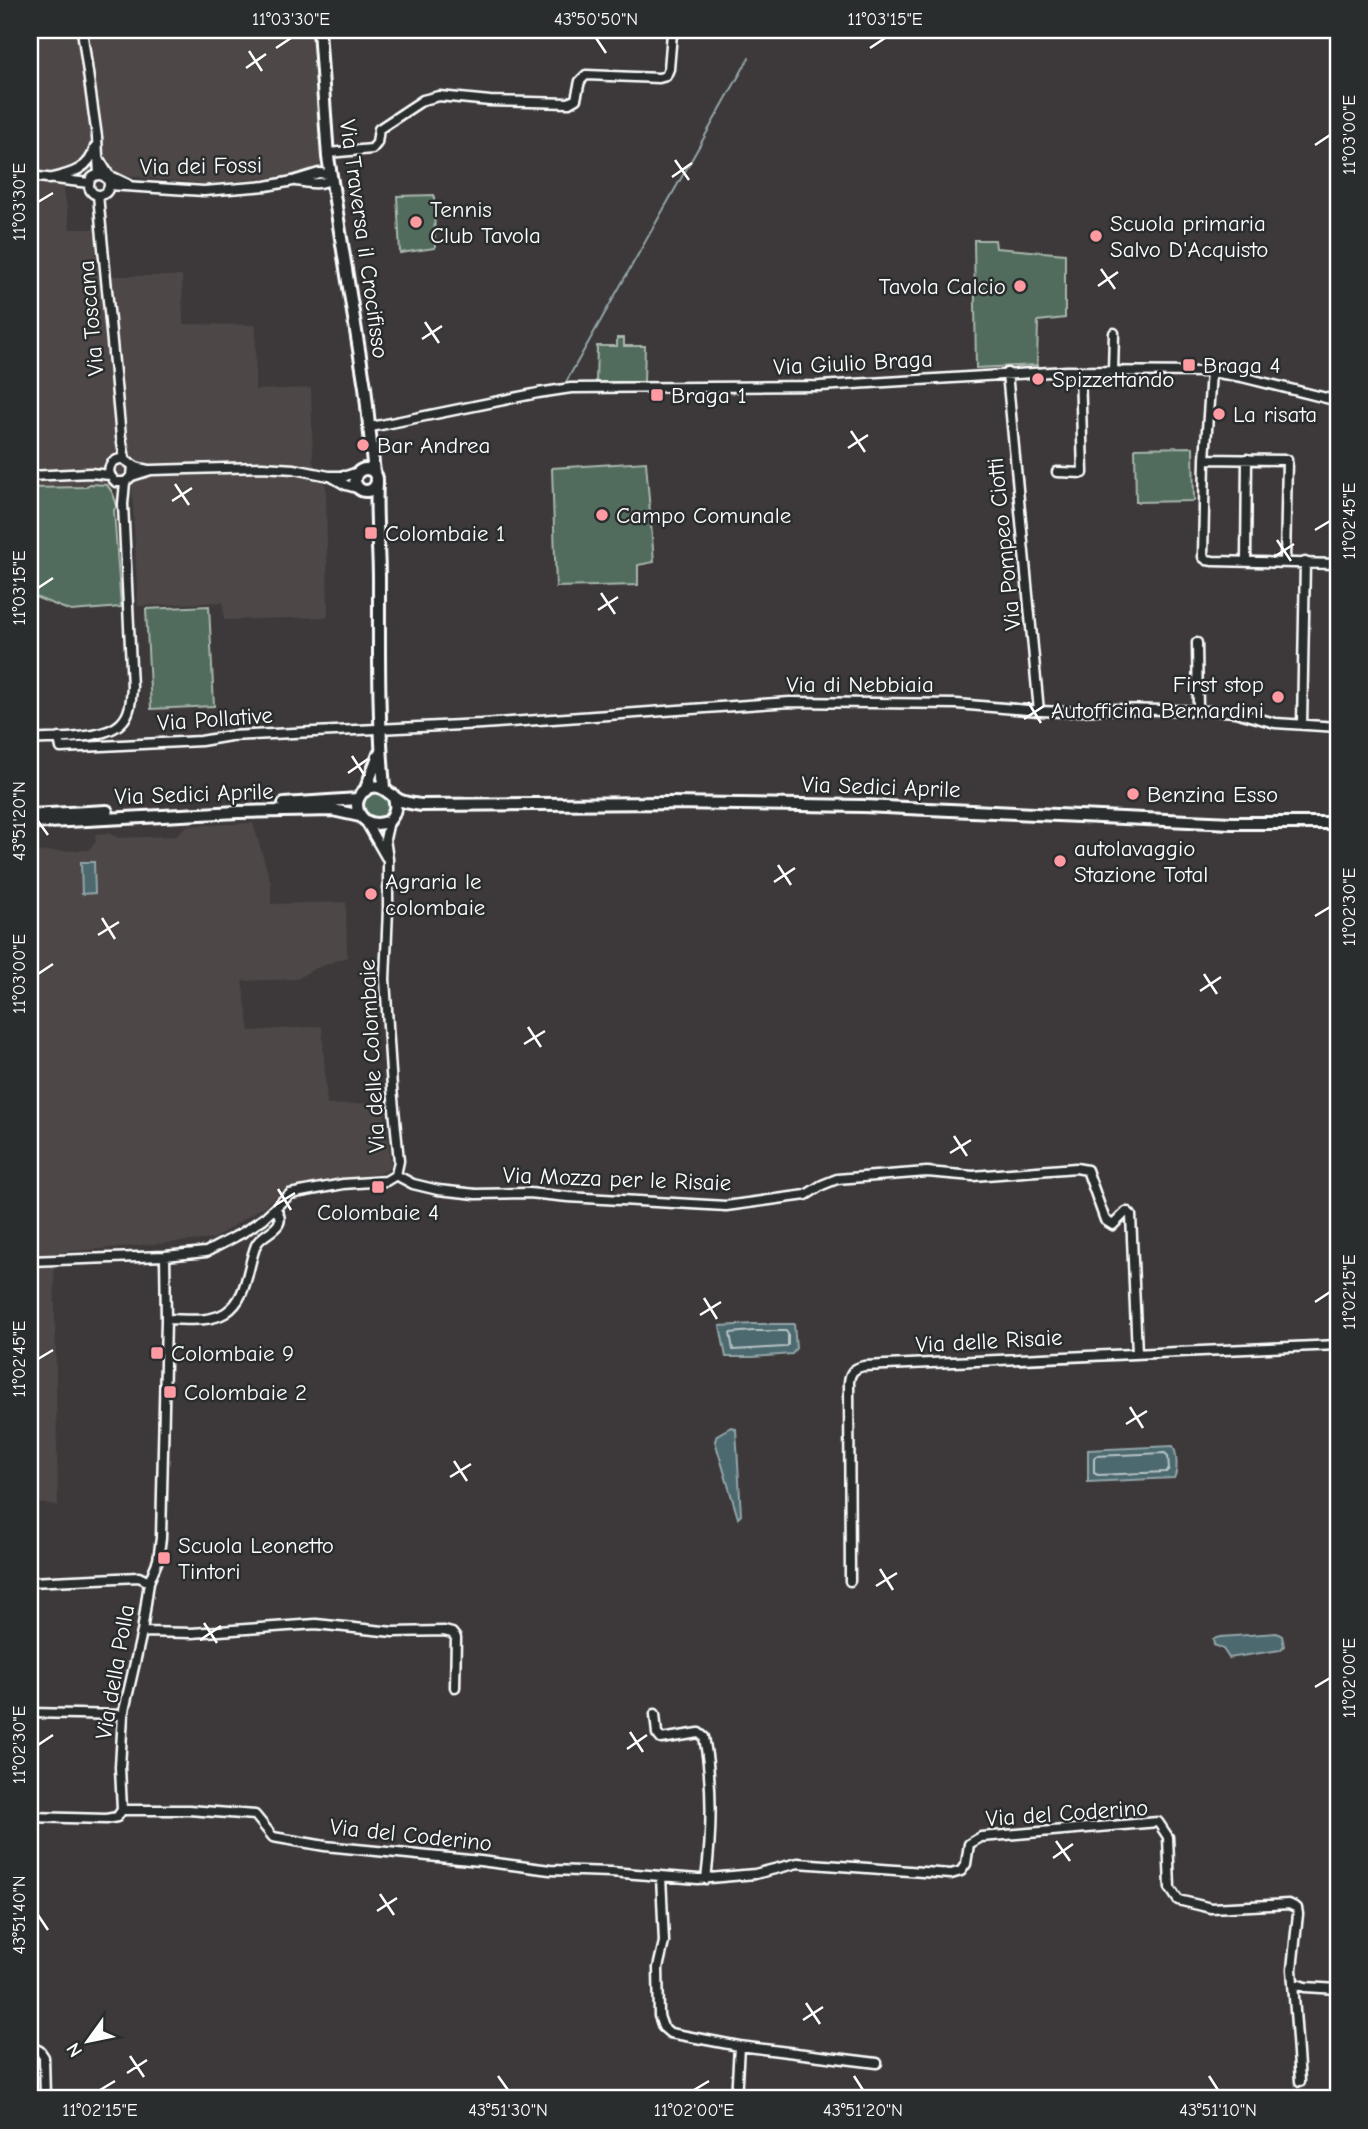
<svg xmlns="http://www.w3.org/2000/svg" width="1368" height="2129" font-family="'Comic Neue',sans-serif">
<rect width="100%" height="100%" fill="#3d393a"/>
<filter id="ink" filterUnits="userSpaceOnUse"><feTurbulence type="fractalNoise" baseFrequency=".0143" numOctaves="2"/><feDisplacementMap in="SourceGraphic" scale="14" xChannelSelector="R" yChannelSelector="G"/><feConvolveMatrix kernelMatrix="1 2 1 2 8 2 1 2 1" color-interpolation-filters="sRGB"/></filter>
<g filter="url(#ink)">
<path fill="#4e4646" d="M 30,30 L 315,30 L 324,159 L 313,172 L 307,174 L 204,184 L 61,169 L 70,229 L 95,229 L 98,276 L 182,276 L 183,324 L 256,325 L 255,390 L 311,388 L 313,462 L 326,486 L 328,617 L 224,620 L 223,602 L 138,606 L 132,487 L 30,488 Z
M 30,618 L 36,733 L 30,734 Z
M 253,823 L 271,884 L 271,904 L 346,902 L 347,957 L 314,969 L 297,979 L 242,981 L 250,1031 L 322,1026 L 327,1105 L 383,1103 L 391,1165 L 386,1171 L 377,1174 L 326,1180 L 284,1190 L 264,1206 L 213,1239 L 54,1253 L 58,1505 L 30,1503 L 30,852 L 88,850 L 96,842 L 95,834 L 108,833 L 119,838 L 175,836 L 187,826 Z"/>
<path fill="#516c5b" stroke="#a8b6ad" stroke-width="2" d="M 434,195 L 435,248 L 400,253 L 397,196 Z
M 974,240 L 995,240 L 996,248 L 1065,254 L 1065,318 L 1038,321 L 1037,365 L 976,368 Z
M 617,338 L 624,338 L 624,346 L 645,346 L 644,382 L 596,382 L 597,346 L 617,346 Z
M 1193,447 L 1194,501 L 1136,502 L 1135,448 Z
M 646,462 L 654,562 L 638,565 L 638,585 L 556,587 L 552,468 Z
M 90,484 L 107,485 C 113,492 115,497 117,506 L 114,510 L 121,607 L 71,611 L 30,595 L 30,488 L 85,487 Z
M 209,606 L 214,706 L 151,709 L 146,609 Z
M361 806a15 15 0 1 1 30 0a15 15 0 1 1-30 0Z"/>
<path fill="#4b696e" stroke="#93a5a8" stroke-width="2" d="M 81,862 L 94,862 L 95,893 L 82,894 Z
M 753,1324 L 794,1324 L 796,1348 L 792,1354 L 753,1357 L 726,1357 L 720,1326 Z
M 731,1427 L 736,1429 L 741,1515 L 738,1518 L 715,1441 L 717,1435 Z
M 1173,1446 C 1177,1453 1178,1471 1174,1478 L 1088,1482 L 1088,1450 Z
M 1277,1633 L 1282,1636 L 1284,1646 L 1280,1650 L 1229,1658 L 1223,1649 L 1214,1645 L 1213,1639 L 1220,1637 Z"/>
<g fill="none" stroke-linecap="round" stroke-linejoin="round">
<path stroke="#b7c3c5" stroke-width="2" d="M 753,1331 L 786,1331 L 788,1334 L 788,1345 L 785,1347 L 733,1350 L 730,1333 Z
M 1165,1453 L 1168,1456 L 1169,1469 L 1166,1472 L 1098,1475 L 1094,1473 L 1094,1459 L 1096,1456 Z"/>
<path stroke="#93a5a8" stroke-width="2" d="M 566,382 L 749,58"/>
<g stroke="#fff" stroke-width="13">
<path id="street" d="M 82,30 L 97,137 L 99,175
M 328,153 L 372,149 L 377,143 L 379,129 L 423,100 L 439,96 L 490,101 L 569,103 L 576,99 L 580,81 L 586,75 L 659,78 L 666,76 L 669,69 L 672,33 L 682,30
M 99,159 L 109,175 L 128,184
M89 185a10 10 0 1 1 20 0a10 10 0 1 1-20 0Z
M 30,176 L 89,183
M 49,179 C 69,174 90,170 95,147
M 296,181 C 308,183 322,186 332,178
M 109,185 L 204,191 L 266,186 L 293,181 L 319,173 L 327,174 L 332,178
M 98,195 L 121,437 L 125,459
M 1113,372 L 1114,333
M 1211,372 L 1205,459 L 1203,557 L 1207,560 L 1213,561 L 1338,564
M 1007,373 L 1039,711
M 371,427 L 538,393 L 571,388 L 820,386 L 1067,371 L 1211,372 L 1242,377 L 1338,401
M 1205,459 L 1287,460 L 1285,562
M 133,465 L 132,476 L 125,482 L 116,482 C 109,476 107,470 112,463 C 121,456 124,459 132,465 C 137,468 144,469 149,470
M 1057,472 L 1083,473 L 1080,371
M 30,476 L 90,473 L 110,475
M 132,476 L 151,470 L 262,467 L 294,469 L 329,476 L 346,476 L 361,471
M 332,477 L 346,485 L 360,489
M 1246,561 L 1247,459
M 1197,643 L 1198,710
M 1302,725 L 1305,562
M 59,738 L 61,748 L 201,741 L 230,736 L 482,724 L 790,702 L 957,704 L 1039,711 L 1066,712 L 1109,709 L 1222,711 L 1235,712 L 1275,723 L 1338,727
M 30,740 C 53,738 104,740 121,723 C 131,714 131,699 132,687 L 123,504 L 125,482
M 366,822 L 386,857
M 396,1175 L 413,1184 L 438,1190 L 476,1194 L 529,1193 L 568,1197 L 726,1206 L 806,1195 L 822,1185 L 837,1179 L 927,1172 L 973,1176 L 1076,1168 L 1087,1170 L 1105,1220 L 1113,1225 L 1126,1212 L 1128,1212 L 1131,1215 L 1137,1353
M 30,1261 L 165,1256 L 206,1252 L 242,1233 L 263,1219 L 290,1194 L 343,1184 L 386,1181 L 396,1175 L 399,1161 L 392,1088 L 385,979 L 388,909 L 388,859 L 385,839 L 389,821
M 166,1319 C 185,1319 208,1323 225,1313 C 248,1299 247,1267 256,1245 C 262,1231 291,1229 275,1208
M 850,1581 L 849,1382 C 850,1372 854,1368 864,1366 L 1338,1345
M 30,1582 L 139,1577 L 149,1582
M 142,1632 L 192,1633 L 316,1624 L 393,1632 L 444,1631 L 452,1633 L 456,1638 L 455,1687
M 30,1713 L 123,1715
M 655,1714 L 657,1734 L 661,1739 L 699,1733 L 704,1737 C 713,1784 712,1832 706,1879
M 122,1810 L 189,1810 L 255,1815 L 273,1837 L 325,1846 L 480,1861 L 550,1870 L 611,1872 L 698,1879 L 755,1874 L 798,1863 L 951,1874 L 961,1871 L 966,1864 L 969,1844 L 981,1837 L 1158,1822 L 1168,1837 L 1170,1888 L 1178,1900 L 1211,1908 L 1289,1904 L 1297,1908 L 1298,1914 L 1292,1969 L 1300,2081
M 122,1810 L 120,1767 L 123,1715 L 142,1632 L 149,1582 L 158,1560 L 161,1538 L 166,1319 L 165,1256
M 30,1817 L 106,1819 L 117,1817 L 122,1810
M 661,1876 L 664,1942 L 658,1968 L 659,2016 L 663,2027 L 670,2033 L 739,2046 L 736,2099
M 1293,1983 L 1305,1987 L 1338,1989
M 30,2046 L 40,2051 L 44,2057 L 45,2099
M 739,2046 L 877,2063"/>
</g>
<g stroke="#fff" stroke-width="16">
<path id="secondary" d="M 319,30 L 328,157 L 365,387 L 374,473
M355 480a11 11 0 1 1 22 0a11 11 0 1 1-22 0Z
M 377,482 C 375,514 379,547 379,579 C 379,648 378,719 384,788
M 365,791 L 379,754
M 393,795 C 397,806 396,812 389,821 C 364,833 346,805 365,790 C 380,780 388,794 399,800 C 406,803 414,804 421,805 L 671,803 L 863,806 L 1232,823 L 1338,823
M 284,804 L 358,799
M 30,815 L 107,811
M 30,823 L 238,812 L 333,810 L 360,816"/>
</g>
<use href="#street" stroke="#2a2d2e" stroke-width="8"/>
<use href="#secondary" stroke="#2a2d2e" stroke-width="10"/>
</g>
</g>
<path fill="none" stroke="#fff" stroke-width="2.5" d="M 596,38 L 606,53M 276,48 L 291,38M 870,48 L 885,38M 249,51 L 262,71M 246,68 L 266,54M 1315,145 L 1330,135M 675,160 L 689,180M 672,177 L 692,163M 38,202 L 53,193M 1101,269 L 1115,289M 1098,286 L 1118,272M 425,322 L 439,343M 422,339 L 442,326M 851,431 L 865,452M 848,448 L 868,435M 175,484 L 189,505M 172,501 L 192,488M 1315,530 L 1330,521M 1277,540 L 1291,561M 1274,557 L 1294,544M 38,588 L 53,578M 601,593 L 615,614M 598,610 L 618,597M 1028,702 L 1041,723M 1024,719 L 1044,706M 352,756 L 365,776M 348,773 L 368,759M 38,821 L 48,835M 778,865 L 791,885M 774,882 L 795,868M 1315,916 L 1330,907M 102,918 L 115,939M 98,935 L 119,922M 38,974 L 53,964M 1204,974 L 1217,994M 1200,991 L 1221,977M 528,1027 L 541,1047M 524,1044 L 545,1031M 954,1136 L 967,1156M 950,1153 L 971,1140M 278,1189 L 291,1210M 274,1206 L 295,1193M 704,1298 L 717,1319M 1315,1302 L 1330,1292M 700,1315 L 721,1302M 38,1359 L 53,1350M 1130,1407 L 1143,1428M 1126,1424 L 1147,1411M 454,1461 L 467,1481M 450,1477 L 471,1464M 880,1569 L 893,1590M 876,1586 L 897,1573M 204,1623 L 217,1643M 200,1640 L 221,1626M 1315,1687 L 1330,1678M 630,1732 L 643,1752M 38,1745 L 53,1735M 627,1749 L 647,1735M 1056,1841 L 1070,1861M 1053,1858 L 1073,1844M 380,1894 L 394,1915M 377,1911 L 397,1898M 38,1915 L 48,1930M 806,2003 L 820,2024M 803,2020 L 823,2007M 130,2056 L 144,2077M 127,2073 L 147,2060M 498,2076 L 508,2090M 854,2076 L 863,2090M 1209,2076 L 1218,2090M 100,2090 L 115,2081M 694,2090 L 709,2081"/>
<g fill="#ff9aa2" stroke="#2a2d2e" stroke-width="2.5">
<circle cx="416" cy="222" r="7"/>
<circle cx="1096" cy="236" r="7"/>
<circle cx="1020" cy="286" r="7"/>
<rect x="1182" y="358" width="14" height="14" rx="3.5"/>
<circle cx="1038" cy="379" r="7"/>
<rect x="650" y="388" width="14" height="14" rx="3.5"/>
<circle cx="1219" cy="414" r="7"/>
<circle cx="363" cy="445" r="7"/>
<circle cx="602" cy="515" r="7"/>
<rect x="364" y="526" width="14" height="14" rx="3.5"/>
<circle cx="1278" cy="697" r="7"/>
<circle cx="1133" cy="794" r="7"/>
<circle cx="1060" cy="861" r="7"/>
<circle cx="371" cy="894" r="7"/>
<rect x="371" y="1180" width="14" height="14" rx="3.5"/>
<rect x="150" y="1346" width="14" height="14" rx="3.5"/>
<rect x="163" y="1385" width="14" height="14" rx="3.5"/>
<rect x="157" y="1551" width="14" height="14" rx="3.5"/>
</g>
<g text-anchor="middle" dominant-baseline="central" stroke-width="5" stroke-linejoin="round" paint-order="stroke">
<g font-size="23" fill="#fff" stroke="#2a2d2e">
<text transform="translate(201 166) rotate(-1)">Via dei Fossi</text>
<text transform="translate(364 239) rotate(82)">Via Traversa il Crocifisso</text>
<text transform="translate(91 318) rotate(-95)">Via Toscana</text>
<text transform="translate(853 363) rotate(-3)">Via Giulio Braga</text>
<text transform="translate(1004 544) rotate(-96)">Via Pompeo Ciotti</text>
<text x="860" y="684">Via di Nebbiaia</text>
<text transform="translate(215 719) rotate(-4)">Via Pollative</text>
<text transform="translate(881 787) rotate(2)">Via Sedici Aprile</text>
<text transform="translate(194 794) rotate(-2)">Via Sedici Aprile</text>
<text transform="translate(372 1056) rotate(-93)">Via delle Colombaie</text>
<text transform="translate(617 1179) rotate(2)">Via Mozza per le Risaie</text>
<text transform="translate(989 1341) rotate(-3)">Via delle Risaie</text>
<text transform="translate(115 1672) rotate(-80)">Via della Polla</text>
<text transform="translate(1067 1813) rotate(-4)">Via del Coderino</text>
<text transform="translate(411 1835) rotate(6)">Via del Coderino</text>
</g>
<g font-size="23" fill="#fff" stroke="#2a2d2e" text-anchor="start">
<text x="430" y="209">Tennis<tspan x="430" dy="26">Club Tavola</tspan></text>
<text x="1110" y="223">Scuola primaria<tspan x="1110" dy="26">Salvo D'Acquisto</tspan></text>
<text x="1006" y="286" text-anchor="end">Tavola Calcio</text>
<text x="1203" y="365">Braga 4</text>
<text x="1052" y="379">Spizzettando</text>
<text x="671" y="395">Braga 1</text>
<text x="1233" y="414">La risata</text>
<text x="377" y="445">Bar Andrea</text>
<text x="616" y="515">Campo Comunale</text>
<text x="385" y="533">Colombaie 1</text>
<text x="1264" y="684" text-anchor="end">First stop<tspan x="1264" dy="26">Autofficina Bernardini</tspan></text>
<text x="1147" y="794">Benzina Esso</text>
<text x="1074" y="848">autolavaggio<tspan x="1074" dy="26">Stazione Total</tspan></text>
<text x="385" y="881">Agraria le<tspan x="385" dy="26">colombaie</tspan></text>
<text x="378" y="1212" text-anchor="middle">Colombaie 4</text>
<text x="171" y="1353">Colombaie 9</text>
<text x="184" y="1392">Colombaie 2</text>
<text x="178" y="1545">Scuola Leonetto<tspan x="178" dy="26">Tintori</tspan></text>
</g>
</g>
<rect width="1368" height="2129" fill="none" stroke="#2a2d2e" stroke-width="77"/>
<g transform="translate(88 2041) rotate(237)" stroke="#2a2d2e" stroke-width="5" paint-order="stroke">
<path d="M0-5L12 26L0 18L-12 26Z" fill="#ffffff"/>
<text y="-10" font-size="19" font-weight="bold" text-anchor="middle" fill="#ffffff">N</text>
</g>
<rect x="38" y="38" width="1292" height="2052" fill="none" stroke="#fff" stroke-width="2.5"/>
<g font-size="18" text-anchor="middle" fill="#fff">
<text x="291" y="25">11°03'30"E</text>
<text x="596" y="25">43°50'50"N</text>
<text x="885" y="25">11°03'15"E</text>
<text transform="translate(1349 135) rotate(-90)" y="6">11°03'00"E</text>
<text transform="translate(19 202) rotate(-90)" y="6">11°03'30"E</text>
<text transform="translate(1349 521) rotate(-90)" y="6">11°02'45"E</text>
<text transform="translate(19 588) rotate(-90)" y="6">11°03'15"E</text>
<text transform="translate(19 821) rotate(-90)" y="6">43°51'20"N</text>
<text transform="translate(1349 907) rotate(-90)" y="6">11°02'30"E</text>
<text transform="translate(19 974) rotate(-90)" y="6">11°03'00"E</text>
<text transform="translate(1349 1292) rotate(-90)" y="6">11°02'15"E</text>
<text transform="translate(19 1359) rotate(-90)" y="6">11°02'45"E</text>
<text transform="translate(1349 1678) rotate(-90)" y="6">11°02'00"E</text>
<text transform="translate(19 1745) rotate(-90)" y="6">11°02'30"E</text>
<text transform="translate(19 1915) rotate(-90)" y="6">43°51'40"N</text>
<text x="100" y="2116">11°02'15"E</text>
<text x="508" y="2116">43°51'30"N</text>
<text x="694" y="2116">11°02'00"E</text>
<text x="863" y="2116">43°51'20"N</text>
<text x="1218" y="2116">43°51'10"N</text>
</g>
</svg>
